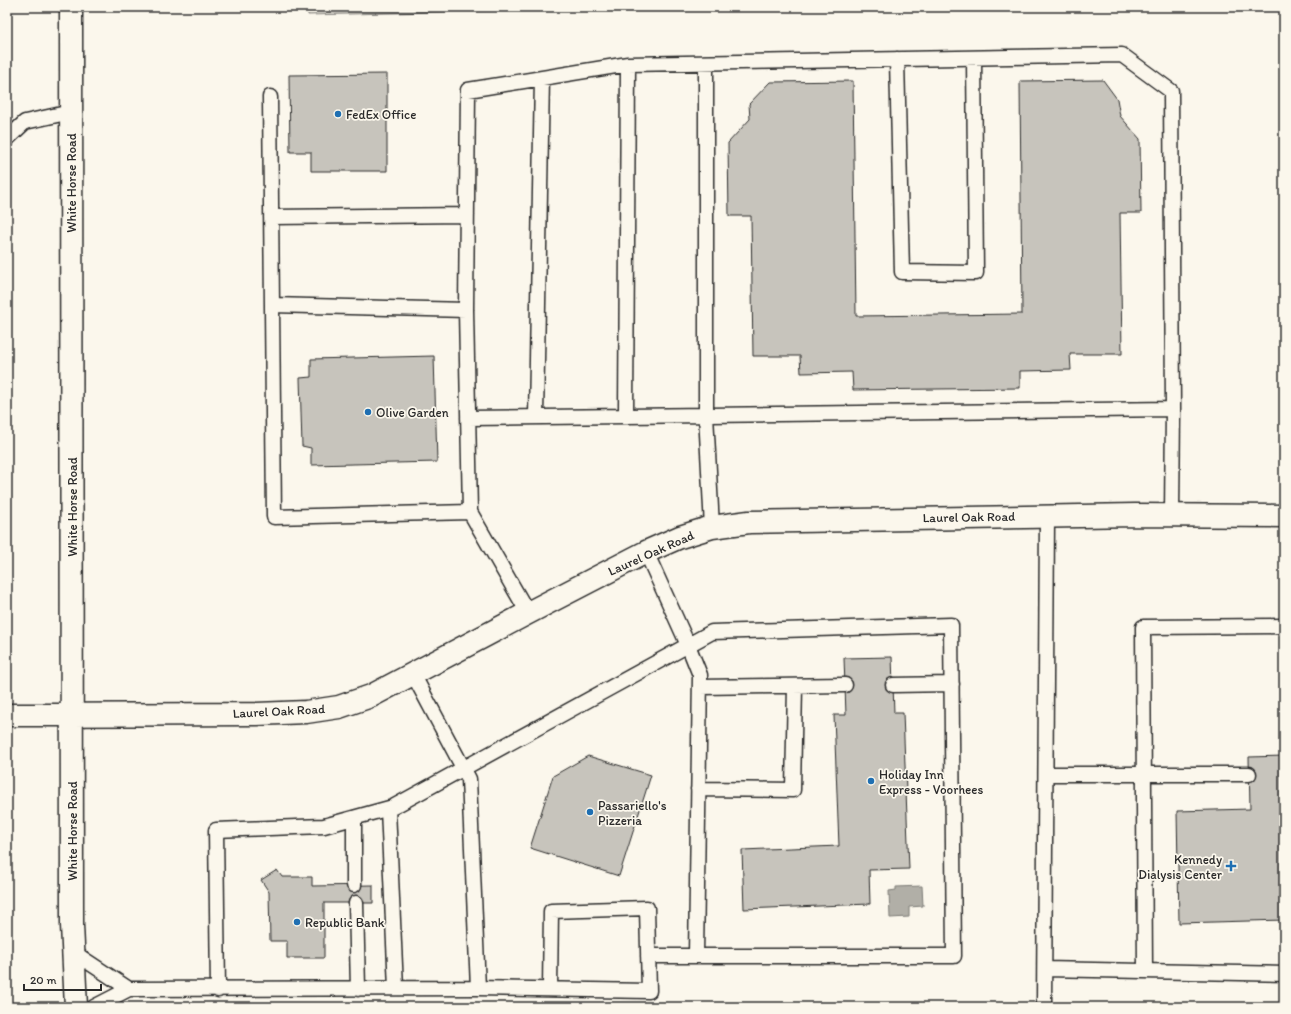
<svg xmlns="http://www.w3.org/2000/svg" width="1291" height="1014" font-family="Itim,sans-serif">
<rect width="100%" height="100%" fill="#fbf7ec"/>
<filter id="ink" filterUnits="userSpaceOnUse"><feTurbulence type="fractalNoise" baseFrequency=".025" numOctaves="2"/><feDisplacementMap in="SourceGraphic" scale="8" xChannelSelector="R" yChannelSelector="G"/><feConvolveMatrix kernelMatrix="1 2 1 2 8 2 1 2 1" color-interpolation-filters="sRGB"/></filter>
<g filter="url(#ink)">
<path fill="#dddad0" stroke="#84827e" d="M 308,7 L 642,7 L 308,15 Z"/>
<path fill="#b1afa7" stroke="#7b7a75" d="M 922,886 L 923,906 L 909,907 L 909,917 L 890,918 L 889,891 L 896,890 L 896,887 Z"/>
<path fill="#c7c4bc" stroke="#2b2b2b" d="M 387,74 L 387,171 L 311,171 L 311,152 L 290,152 L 289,75 Z
M 1103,80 L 1117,99 L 1120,116 L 1140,139 L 1141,213 L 1120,213 L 1122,354 L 1070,354 L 1071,370 L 1020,371 L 1020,388 L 853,390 L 852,372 L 801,373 L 800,356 L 753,356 L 751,216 L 729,216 L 728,143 L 750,119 L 749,104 L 770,82 L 853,81 L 856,316 L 1022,314 L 1020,81 Z
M 434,356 L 437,462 L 311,465 L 311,448 L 302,446 L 300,378 L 311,377 L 311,359 Z
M 892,657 L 894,713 L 903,713 L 909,869 L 869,870 L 870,904 L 744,909 L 742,850 L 839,846 L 834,715 L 846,715 L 844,658 Z
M 588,756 L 651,775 L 619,876 L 530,848 L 553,776 Z
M 1284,756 L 1284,920 L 1179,923 L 1177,811 L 1250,809 L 1249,757 Z
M 277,870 L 282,877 L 312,877 L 312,886 L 373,885 L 373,903 L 324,903 L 324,958 L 287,958 L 287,941 L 270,941 L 269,892 L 261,880 Z"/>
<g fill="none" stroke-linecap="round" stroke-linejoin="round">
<g stroke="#2b2b2b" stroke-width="17">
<path id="lane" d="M 897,59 L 902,272 L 976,273 L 974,58
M 706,63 L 706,415 L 712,527
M 270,97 L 274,517 L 470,512
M 7,139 L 25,122 L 71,112
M 271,217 L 467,215
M 272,305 L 466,310
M 626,416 L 628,64
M 536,417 L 542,78
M 468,418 L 1173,409 L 1171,91 L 1122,55 L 628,64 L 468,90 L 466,310 L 470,512 L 528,613
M 1172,515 L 1173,409
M 646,552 L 688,645 L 700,675 L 696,956
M 413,674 L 469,779 L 478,988
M 893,685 L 952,684
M 700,687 L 845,685
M 1046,774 L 1249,774
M 698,789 L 793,790 L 795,686
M 388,809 L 396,988
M 354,818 L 354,885
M 356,903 L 358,989
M 73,952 L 129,989
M 1045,969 L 1284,974
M 1145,971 L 1143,627 L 1284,626
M 218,990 L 216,830 L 324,826 L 393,807 L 712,632 L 951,625 L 954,956 L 648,956
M 94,1007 L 129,989 L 478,988 L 649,991 L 647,908 L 551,911 L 550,989
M 1044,1007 L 1047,516"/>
</g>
<g stroke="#2b2b2b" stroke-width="25">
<path id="secondary" d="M 71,7 L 72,925 L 76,1007
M 7,715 L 257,714 L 306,712 L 339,707 L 371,696 L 528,613 L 646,552 L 680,537 L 712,527 L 749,522 L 1135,515 L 1284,516"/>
</g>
<use href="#lane" stroke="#fbf7ec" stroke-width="14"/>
<use href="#secondary" stroke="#fbf7ec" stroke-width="22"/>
</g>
</g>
<g fill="#1f6fb2" stroke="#fbf7ec" stroke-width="1.5">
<circle cx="338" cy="114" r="4"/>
<circle cx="368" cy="412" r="4"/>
<circle cx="871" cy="781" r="4"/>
<circle cx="590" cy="812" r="4"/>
<path d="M1229 860h4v4h4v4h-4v4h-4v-4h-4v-4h4z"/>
<circle cx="297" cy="922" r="4"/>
</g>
<g text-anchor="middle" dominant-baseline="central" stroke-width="3.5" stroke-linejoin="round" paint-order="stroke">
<g font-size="13" fill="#2b2b2b" stroke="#fbf7ec" text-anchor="start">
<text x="346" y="114">FedEx Office</text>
<text x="376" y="412">Olive Garden</text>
<text x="879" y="774">Holiday Inn<tspan x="879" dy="15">Express - Voorhees</tspan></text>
<text x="598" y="805">Passariello's<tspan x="598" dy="15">Pizzeria</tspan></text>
<text x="1222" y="859" text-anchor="end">Kennedy<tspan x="1222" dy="15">Dialysis Center</tspan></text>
<text x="305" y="922">Republic Bank</text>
</g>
<g font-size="13" fill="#2b2b2b" stroke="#fbf7ec">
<text transform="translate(71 183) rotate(-90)">White Horse Road</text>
<text transform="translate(72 507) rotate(-90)">White Horse Road</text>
<text transform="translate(969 517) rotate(-1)">Laurel Oak Road</text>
<text transform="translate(651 553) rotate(-24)">Laurel Oak Road</text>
<text transform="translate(279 711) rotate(-3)">Laurel Oak Road</text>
<text transform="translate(72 831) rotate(-90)">White Horse Road</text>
</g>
</g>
<rect width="1291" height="1014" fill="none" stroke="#fbf7ec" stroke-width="24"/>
<rect x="12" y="12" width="1267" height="990" fill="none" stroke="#2b2b2b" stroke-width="1.5" filter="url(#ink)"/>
<path d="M24 984v6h77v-6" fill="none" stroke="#2b2b2b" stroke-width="2"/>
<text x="30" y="984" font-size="12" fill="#2b2b2b" stroke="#fbf7ec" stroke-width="3" paint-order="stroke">20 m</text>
</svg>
